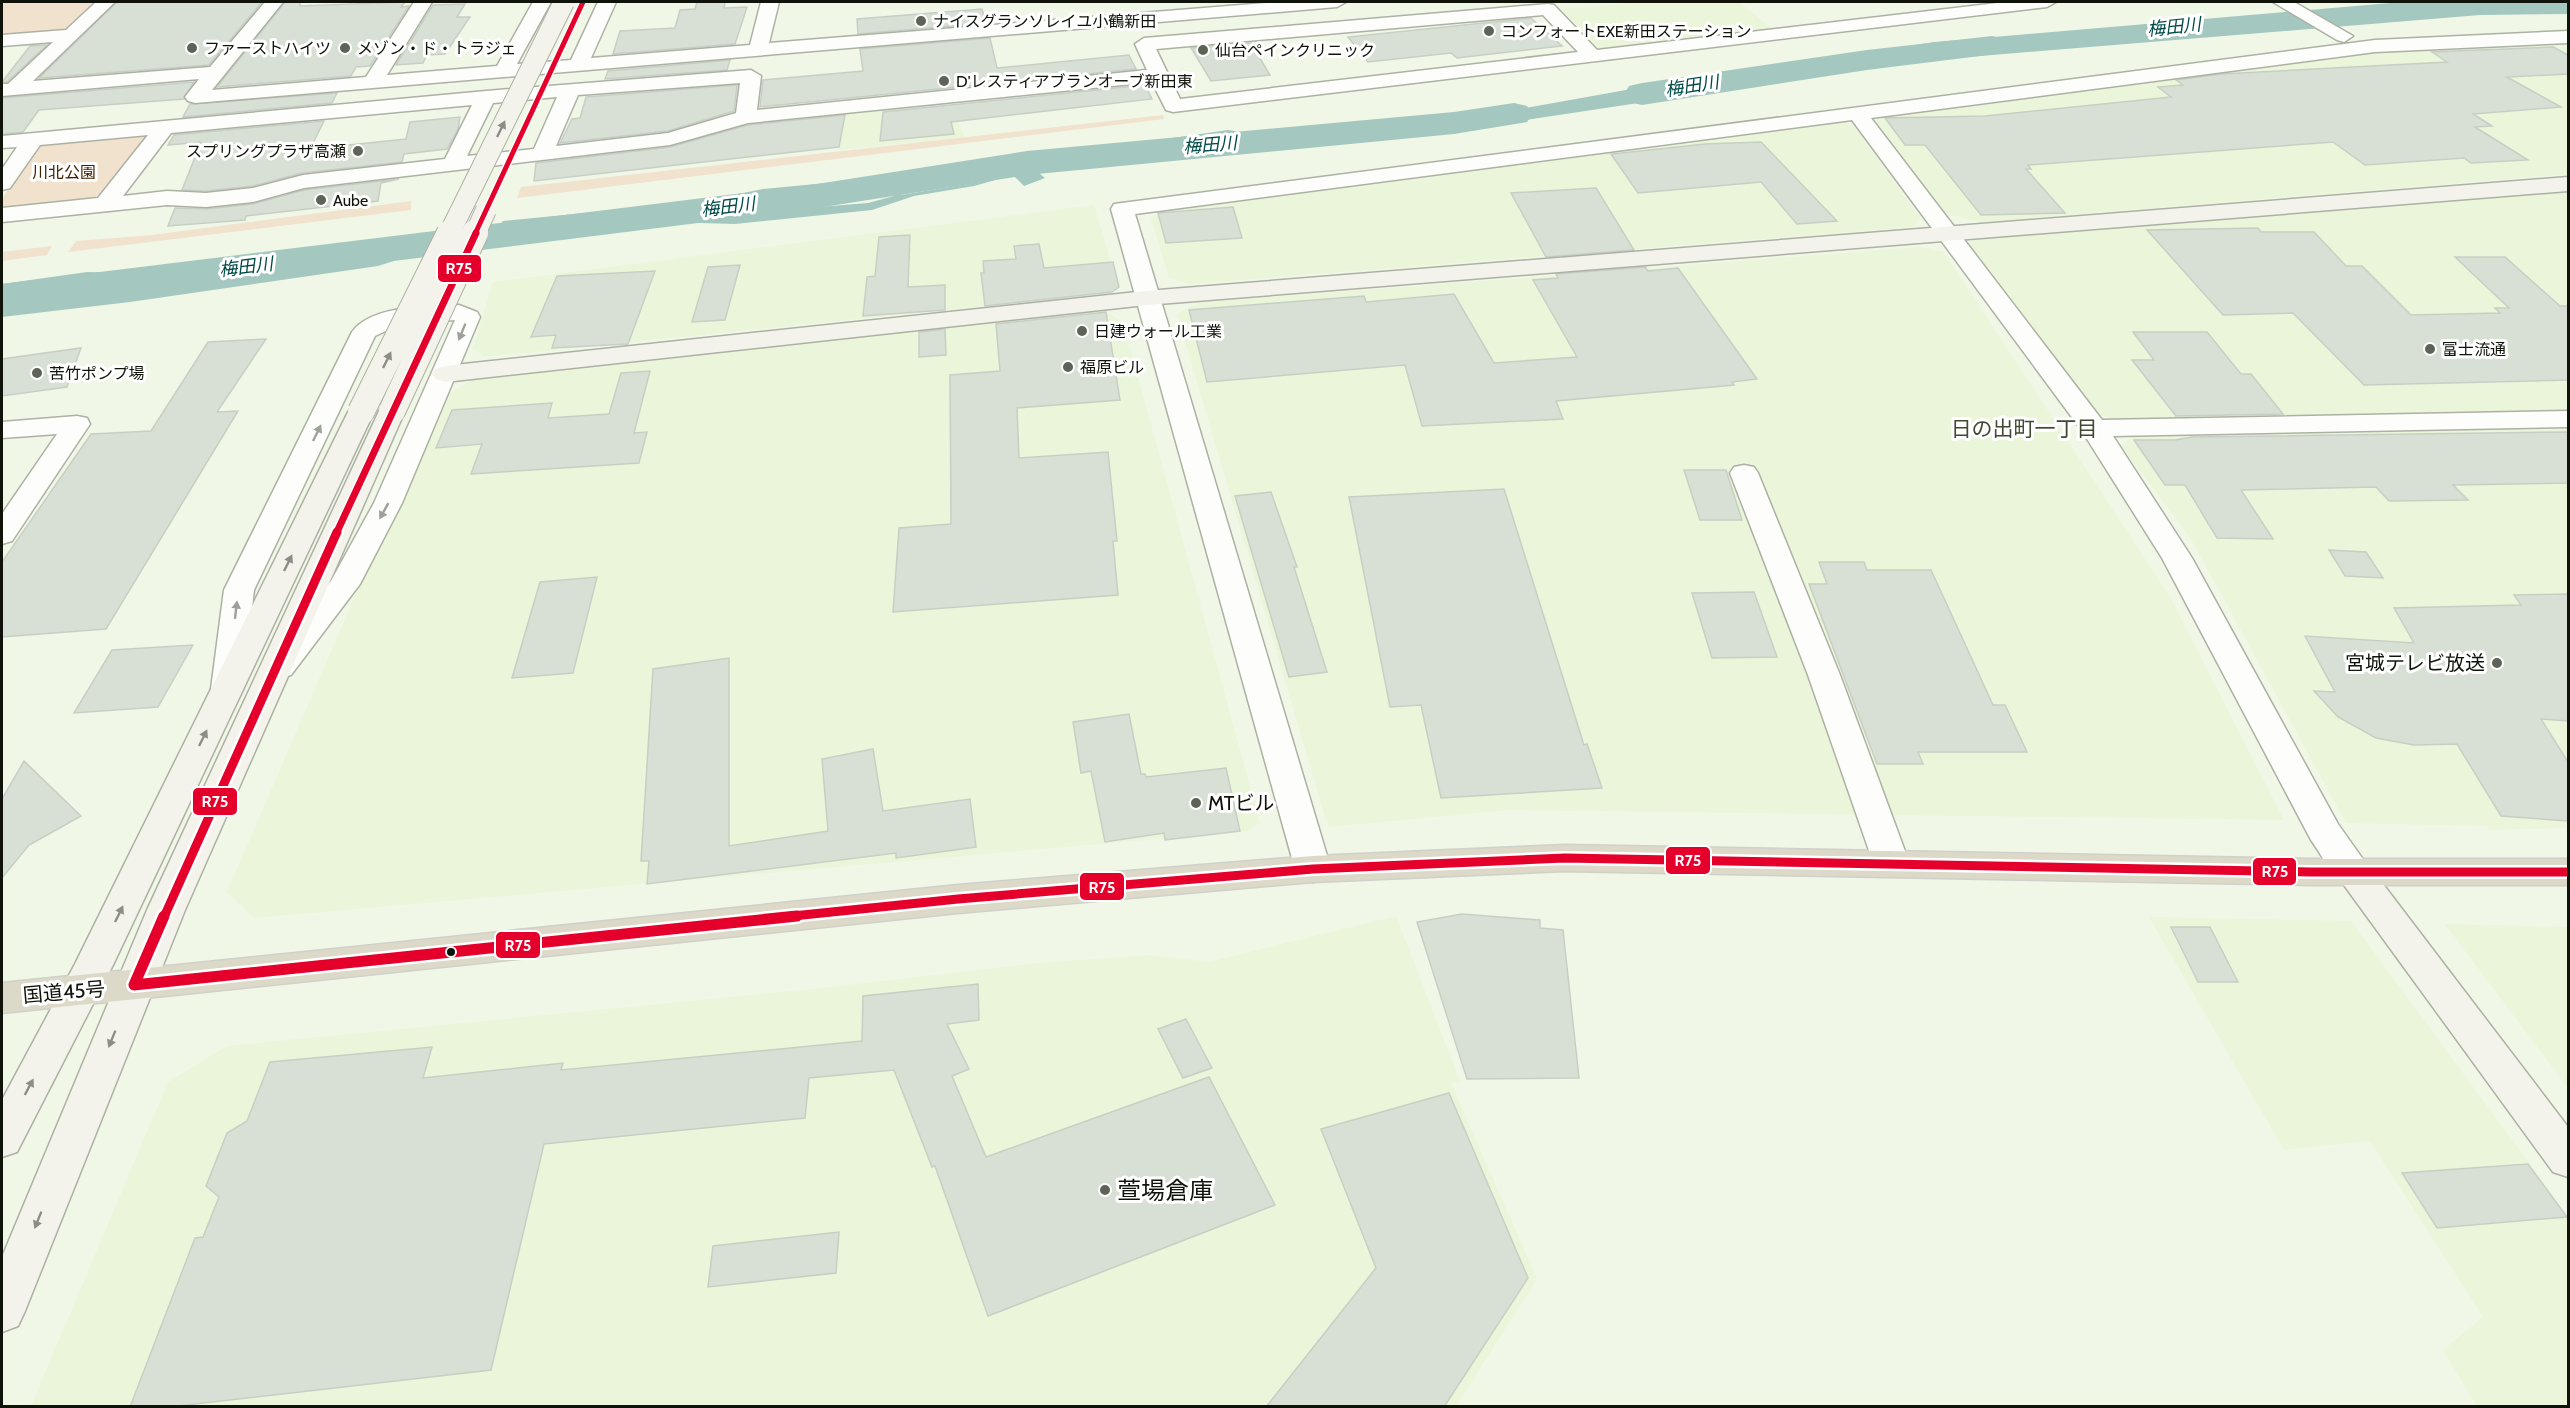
<svg xmlns="http://www.w3.org/2000/svg" width="2570" height="1408" font-family="Cabin,'Noto Sans JP',sans-serif">
<rect width="100%" height="100%" fill="#f1f7e7"/>
<path fill="#eaf5da" d="M 1648,2 L 1739,2 L 1774,30 L 1615,51 L 1598,47 L 1561,9 Z
M 2568,41 L 2568,174 L 1981,222 L 1946,214 L 1877,122 L 1878,115 L 2380,49 Z
M 952,100 L 964,137 L 840,150 L 833,112 Z
M 1830,120 L 1852,124 L 1920,218 L 1913,227 L 1190,284 L 1169,278 L 1151,218 L 1160,209 Z
M 2568,192 L 2568,412 L 2118,420 L 2092,413 L 1969,244 L 1977,237 Z
M 1094,205 L 1118,284 L 1104,294 L 485,357 L 473,349 L 493,282 Z
M 1920,247 L 1944,252 L 2170,597 L 2284,820 L 1510,810 L 1328,827 L 1177,314 L 1197,303 Z
M 1103,310 L 1123,322 L 1260,823 L 1248,831 L 254,918 L 227,892 L 440,399 L 471,380 Z
M 2568,428 L 2568,828 L 2489,830 L 2487,826 L 2346,823 L 2191,539 L 2122,447 L 2131,437 Z
M 1396,916 L 1460,1081 L 1451,1083 L 1537,1279 L 1456,1406 L 31,1406 L 168,1082 L 227,1046 L 822,988 L 1037,963 L 1151,955 L 1209,962 Z
M 2149,917 L 2351,921 L 2568,1216 L 2568,1406 L 2477,1406 L 2443,1350 L 2483,1317 L 2370,1141 L 2284,1150 Z
M 2445,924 L 2568,927 L 2568,1088 Z"/>
<path fill="#f0e2cd" d="M 2,2 L 95,2 L 63,32 L 2,37 Z
M 1163,115 L 1164,119 L 517,198 L 521,187 Z
M 153,132 L 101,194 L 84,202 L 10,209 L 2,206 L 2,199 L 40,142 Z
M 411,201 L 411,210 L 68,252 L 76,241 L 152,235 Z
M 52,246 L 47,255 L 2,261 L 2,252 Z"/>
<path fill="#a4c7c0" fill-rule="evenodd" d="M 2402,2 L 2568,2 L 2568,14 L 2480,15 L 1968,57 L 1887,54 L 1715,78 L 1738,88 L 1412,137 L 1184,143 L 1114,154 L 1091,163 L 1034,169 L 1045,178 L 1024,186 L 1013,175 L 974,186 L 914,196 L 872,210 L 735,224 L 664,222 L 497,228 L 378,266 L 130,302 L 2,317 L 2,284 L 87,272 L 134,273 L 159,266 L 187,267 L 173,274 L 278,266 L 503,221 L 697,202 L 763,189 L 837,182 L 884,182 L 901,195 L 986,181 L 1010,170 L 1138,143 L 1228,130 L 1287,139 L 1424,126 L 1693,78 L 1935,42 ZM 882,185 L 894,196 L 868,203 L 756,212 L 745,205 L 811,189 Z"/>
<path fill="#f1f7e7" d="M 504,218 L 498,231 L 414,258 L 427,233 Z"/>
<g fill="none" stroke-linecap="round" stroke-linejoin="round">
<path fill="#a4c7c0" fill-rule="evenodd" d="M 1992,36 L 2004,39 L 2009,46 L 2004,53 L 1867,70 L 1642,105 L 1629,102 L 1624,94 L 1629,86 L 1642,83 L 1867,50 Z
M 1514,103 L 1527,106 L 1532,114 L 1527,122 L 1454,134 L 1027,175 L 817,208 L 2,310 L 2,284 L 817,184 L 1027,151 L 1454,112 Z"/>
</g>
<path fill="#d8e0d5" stroke="#c7cfc4" stroke-width="1.5" d="M 117,2 L 262,2 L 209,65 L 39,78 Z
M 285,2 L 300,2 L 300,6 L 405,2 L 401,7 L 409,6 L 370,66 L 356,67 L 351,76 L 217,87 Z
M 697,2 L 725,2 L 724,8 L 747,7 L 735,44 L 613,54 L 620,31 L 675,28 L 680,10 L 695,9 Z
M 465,4 L 457,17 L 470,17 L 445,54 L 427,55 L 423,63 L 396,65 L 433,5 Z
M 982,9 L 986,23 L 858,34 L 857,19 Z
M 1531,18 L 1562,46 L 1457,58 L 1451,53 L 1368,62 L 1348,37 Z
M 990,38 L 997,68 L 1129,55 L 1136,69 L 760,107 L 763,80 L 863,71 L 860,49 Z
M 1251,43 L 1270,75 L 1211,81 L 1191,48 Z
M 47,45 L 7,82 L 2,82 L 30,46 Z
M 2553,47 L 2568,55 L 2568,74 L 2507,77 L 2561,107 L 2473,114 L 2492,126 L 2475,127 L 2528,160 L 2471,163 L 2464,158 L 2365,165 L 2333,142 L 2028,165 L 2031,169 L 2026,169 L 2065,213 L 1981,215 L 1925,145 L 1905,145 L 1885,118 L 1985,116 L 2171,97 L 2158,87 L 2183,85 L 2176,80 L 2221,74 L 2447,62 L 2432,52 Z
M 730,60 L 727,70 L 605,79 L 608,71 Z
M 194,82 L 184,99 L 39,110 L 23,132 L 2,134 L 2,98 Z
M 737,85 L 734,111 L 668,131 L 560,143 L 572,119 L 580,118 L 586,97 Z
M 1145,85 L 1152,99 L 951,122 L 954,134 L 880,141 L 883,112 Z
M 337,93 L 332,103 L 183,117 L 190,104 Z
M 845,115 L 839,147 L 534,181 L 536,163 L 670,147 L 748,125 Z
M 460,117 L 458,129 L 447,149 L 404,154 L 402,162 L 302,173 L 253,186 L 206,191 L 182,190 L 201,142 L 168,145 L 174,135 L 324,121 L 310,149 L 406,139 L 410,122 Z
M 1761,142 L 1837,221 L 1797,224 L 1761,182 L 1638,193 L 1611,154 L 1705,144 Z
M 399,179 L 381,183 L 378,201 L 246,216 L 245,220 L 168,226 L 175,208 L 206,209 L 253,204 L 304,190 Z
M 1596,188 L 1634,250 L 1546,257 L 1511,193 Z
M 1233,207 L 1242,238 L 1166,243 L 1158,213 Z
M 2258,228 L 2261,232 L 2314,232 L 2346,266 L 2362,266 L 2411,315 L 2500,313 L 2495,308 L 2509,308 L 2455,257 L 2505,257 L 2560,306 L 2568,306 L 2568,380 L 2364,385 L 2293,313 L 2223,315 L 2147,230 Z
M 910,235 L 908,287 L 945,285 L 945,310 L 863,316 L 867,277 L 875,276 L 879,237 Z
M 1039,244 L 1044,268 L 1113,262 L 1119,287 L 1112,292 L 985,306 L 981,273 L 984,273 L 983,261 L 1016,259 L 1014,246 Z
M 740,265 L 725,320 L 692,322 L 708,267 Z
M 1645,267 L 1648,271 L 1678,268 L 1757,379 L 1732,382 L 1734,385 L 1556,401 L 1563,419 L 1422,426 L 1405,365 L 1207,382 L 1189,310 L 1364,296 L 1366,302 L 1454,294 L 1494,363 L 1577,357 L 1533,280 L 1558,278 L 1556,274 Z
M 655,271 L 628,344 L 552,348 L 556,335 L 531,337 L 557,276 Z
M 1106,312 L 1120,400 L 1017,408 L 1019,458 L 1108,452 L 1117,541 L 1113,541 L 1118,595 L 893,612 L 899,528 L 951,524 L 950,375 L 1000,371 L 996,324 Z
M 945,329 L 946,355 L 919,357 L 919,332 Z
M 2133,332 L 2207,332 L 2241,374 L 2251,374 L 2283,414 L 2176,416 L 2132,360 L 2154,360 Z
M 266,339 L 217,412 L 238,411 L 106,629 L 2,637 L 2,562 L 91,434 L 151,431 L 208,342 Z
M 81,348 L 67,387 L 2,396 L 2,359 Z
M 650,371 L 634,433 L 647,432 L 639,463 L 471,474 L 482,444 L 436,448 L 452,410 L 552,403 L 548,418 L 609,414 L 621,373 Z
M 2568,432 L 2568,483 L 2453,485 L 2468,500 L 2389,501 L 2376,487 L 2241,490 L 2273,539 L 2217,538 L 2185,485 L 2165,485 L 2134,440 L 2175,440 L 2192,437 Z
M 1684,470 L 1726,470 L 1742,520 L 1700,520 Z
M 1504,489 L 1584,745 L 1587,744 L 1602,788 L 1441,798 L 1421,705 L 1390,707 L 1349,497 Z
M 1271,492 L 1297,567 L 1294,567 L 1327,672 L 1289,677 L 1235,496 Z
M 2329,550 L 2366,552 L 2383,578 L 2345,576 Z
M 1819,562 L 1864,562 L 1867,570 L 1931,570 L 1993,705 L 2005,705 L 2027,752 L 1918,752 L 1923,764 L 1877,764 L 1809,584 L 1827,584 Z
M 597,577 L 573,673 L 512,678 L 540,582 Z
M 1754,592 L 1777,657 L 1712,658 L 1692,593 Z
M 2568,594 L 2568,721 L 2541,719 L 2568,762 L 2568,821 L 2501,816 L 2457,744 L 2414,745 L 2376,738 L 2338,717 L 2314,691 L 2335,692 L 2305,636 L 2414,643 L 2394,608 L 2521,605 L 2514,595 Z
M 193,645 L 158,707 L 74,713 L 112,650 Z
M 729,658 L 729,846 L 828,831 L 822,759 L 873,749 L 883,811 L 970,799 L 976,847 L 896,858 L 896,853 L 647,884 L 649,861 L 641,861 L 653,669 Z
M 1129,714 L 1141,774 L 1145,774 L 1146,777 L 1226,768 L 1240,831 L 1165,840 L 1164,833 L 1105,842 L 1091,771 L 1081,773 L 1073,722 Z
M 24,761 L 81,816 L 29,845 L 2,878 L 2,799 Z
M 1462,914 L 1540,920 L 1540,928 L 1563,930 L 1579,1078 L 1467,1079 L 1417,922 Z
M 2171,927 L 2210,927 L 2238,982 L 2198,982 Z
M 978,984 L 979,1020 L 947,1024 L 969,1069 L 952,1076 L 986,1157 L 1209,1077 L 1275,1205 L 988,1316 L 935,1166 L 932,1167 L 894,1070 L 809,1078 L 805,1118 L 544,1144 L 491,1370 L 169,1407 L 130,1407 L 195,1238 L 203,1237 L 219,1197 L 206,1186 L 227,1133 L 247,1121 L 270,1062 L 432,1047 L 423,1078 L 563,1063 L 561,1070 L 862,1041 L 863,996 Z
M 1186,1019 L 1212,1068 L 1183,1078 L 1158,1029 Z
M 1449,1093 L 1528,1278 L 1444,1407 L 1266,1407 L 1376,1268 L 1321,1129 Z
M 2528,1164 L 2567,1217 L 2437,1228 L 2402,1173 Z
M 839,1232 L 836,1273 L 708,1287 L 713,1246 Z"/>
<g fill="none" stroke-linecap="round" stroke-linejoin="round">
<g stroke="#acb1a4" stroke-width="3">
<path id="street" d="M 96,2 L 115,2 L 33,81 L 210,67 L 265,2 L 283,2 L 212,90 L 366,77 L 414,2 L 432,2 L 387,75 L 497,66 L 533,2 L 551,2 L 517,64 L 571,60 L 598,2 L 616,2 L 591,58 L 750,45 L 761,2 L 779,2 L 769,43 L 1278,2 L 1346,2 L 1337,7 L 195,103 L 188,101 L 185,97 L 199,79 L 2,96 L 2,84 L 8,84 L 53,42 L 2,46 L 2,35 L 66,30 Z
M 2006,2 L 2056,2 L 2047,7 L 1173,112 L 1166,110 L 1152,82 L 748,123 L 670,145 L 304,188 L 253,202 L 206,207 L 167,205 L 2,222 L 2,208 L 98,198 L 148,135 L 40,145 L 10,188 L 2,190 L 2,169 L 17,147 L 2,148 L 2,136 L 486,91 L 751,70 L 761,76 L 757,110 L 1147,70 L 1135,44 L 1144,38 L 1548,4 L 1554,5 L 1597,50 ZM 1543,15 L 1578,52 L 1180,99 L 1156,49 ZM 740,83 L 736,113 L 668,133 L 556,146 L 578,95 ZM 557,97 L 534,149 L 467,156 L 493,103 ZM 472,105 L 445,159 L 303,175 L 253,188 L 206,193 L 167,191 L 123,196 L 171,133 Z
M 2273,2 L 2294,2 L 2353,36 L 2344,42 L 2337,40 Z
M 2568,31 L 2568,43 L 2375,52 L 1871,118 L 2102,420 L 2568,411 L 2568,427 L 2113,436 L 2192,558 L 2338,824 L 2372,872 L 2367,881 C 2336,891 2327,862 2311,840 L 2162,558 L 2082,431 L 1852,120 L 1135,214 L 1331,869 L 1326,878 L 1313,882 L 1300,878 L 1295,869 L 1111,209 L 1114,204 L 2375,40 Z
M 459,305 L 477,312 L 480,317 L 402,503 L 360,584 L 291,675 L 280,678 L 269,675 L 264,668 L 331,581 L 374,503 L 455,320 L 401,324 L 375,336 L 254,590 L 243,689 L 239,697 L 227,700 L 215,697 L 211,689 L 224,590 L 352,332 C 371,305 429,306 459,305 Z
M 77,416 L 87,418 L 90,424 L 12,541 L 2,544 L 2,514 L 57,434 L 2,438 L 2,422 Z
M 1744,465 L 1754,467 L 1758,473 L 1840,675 L 1909,862 L 1904,871 L 1891,875 L 1878,871 L 1873,862 L 1808,675 L 1730,473 L 1734,467 Z"/>
</g>
<g stroke="#acb1a4" stroke-width="3">
<path id="secondary" d="M 2568,177 L 2568,191 L 1146,305 L 445,382 L 436,379 L 432,374 L 436,369 L 445,366 L 1146,291 Z
M 392,403 L 401,405 L 405,411 L 185,910 L 25,1311 L 18,1326 L 2,1332 L 2,1257 L 147,910 L 379,411 L 383,405 Z
M 361,404 L 370,406 L 374,412 L 113,965 L 17,1152 L 2,1157 L 2,1100 L 75,964 L 348,412 L 352,406 Z
M 2354,859 L 2367,863 L 2568,1127 L 2568,1177 L 2553,1172 L 2341,881 L 2336,872 L 2341,863 Z"/>
</g>
<g stroke="#cfd1ca" stroke-width="3">
<path id="highway" d="M 1565,845 L 2310,859 L 2568,859 L 2568,885 L 2310,885 L 1565,871 L 1313,882 L 958,913 L 2,1013 L 2,983 L 958,885 L 1313,856 Z"/>
</g>
<use href="#street" fill="#fdfefb" fill-rule="evenodd"/>
<use href="#secondary" fill="#f3f3ec" fill-rule="evenodd"/>
<use href="#highway" fill="#dcd9c9" fill-rule="evenodd"/>
<g stroke="#acb1a4" stroke-width="22" stroke-linecap="butt">
<path id="secondary-bridge-far1" d="M 449,234 L 564,2
M 475,234 L 486,210"/>
</g>
<g stroke="#acb1a4" stroke-width="28" stroke-linecap="butt">
<path id="secondary-bridge" d="M 392,411 L 475,233
M 361,412 L 450,233"/>
</g>
<use href="#secondary-bridge-far1" stroke="#f3f3ec" stroke-width="20"/>
<use href="#secondary-bridge" stroke="#f3f3ec" stroke-width="26"/>
<g stroke="#fff" stroke-width="8">
<path id="bus-1-far3" d="M 475,234 L 583,2"/>
</g>
<g stroke="#fff" stroke-width="10">
<path id="bus-1-far2" d="M 336,534 L 476,233"/>
</g>
<g stroke="#fff" stroke-width="14">
<path id="bus-1-far1" d="M 164,917 L 337,532
M 783,917 L 958,899 L 1313,869 L 1565,858 L 2310,872 L 2568,872"/>
</g>
<g stroke="#fff" stroke-width="16">
<path id="bus-1" d="M 164,916 L 134,985 L 797,916"/>
</g>
<use href="#bus-1-far3" stroke="#e4002b" stroke-width="5"/>
<use href="#bus-1-far2" stroke="#e4002b" stroke-width="7"/>
<use href="#bus-1-far1" stroke="#e4002b" stroke-width="9"/>
<use href="#bus-1" stroke="#e4002b" stroke-width="11"/>
</g>
<defs><path id="oneway-solid" d="M-6-.8H1V-3.2L6.5 0L1 3.2V.8H-6Z" transform="scale(1.5)"/></defs>
<g fill="#8c8e86">
<use href="#oneway-solid" transform="translate(501 129) rotate(-64)"/>
<use href="#oneway-solid" transform="translate(387 360) rotate(-64)"/>
<use href="#oneway-solid" transform="translate(288 563) rotate(-64)"/>
<use href="#oneway-solid" transform="translate(203 738) rotate(-64)"/>
<use href="#oneway-solid" transform="translate(119 914) rotate(-64)"/>
<use href="#oneway-solid" transform="translate(112 1039) rotate(112)"/>
<use href="#oneway-solid" transform="translate(29 1087) rotate(-62)"/>
<use href="#oneway-solid" transform="translate(38 1220) rotate(112)"/>
</g>
<g fill="#9ea09a">
<use href="#oneway-solid" transform="translate(462 332) rotate(112)"/>
<use href="#oneway-solid" transform="translate(317 433) rotate(-64)"/>
<use href="#oneway-solid" transform="translate(384 511) rotate(119)"/>
<use href="#oneway-solid" transform="translate(236 610) rotate(-83)"/>
</g>
<g fill="#5e6357" stroke="#fff" stroke-width="2">
<circle cx="921" cy="21" r="6"/>
<circle cx="1489" cy="31" r="6"/>
<circle cx="192" cy="48" r="6"/>
<circle cx="345" cy="48" r="6"/>
<circle cx="1203" cy="50" r="6"/>
<circle cx="944" cy="81" r="6"/>
<circle cx="358" cy="151" r="6"/>
<circle cx="321" cy="200" r="6"/>
<circle cx="1082" cy="331" r="6"/>
<circle cx="2430" cy="349" r="6"/>
<circle cx="1068" cy="367" r="6"/>
<circle cx="37" cy="373" r="6"/>
<circle cx="2497" cy="663" r="6"/>
<circle cx="1196" cy="803" r="6"/>
<circle cx="1105" cy="1190" r="6"/>
</g>
<circle fill="#0f1309" stroke="#fff" stroke-width="2" cx="451" cy="952" r="5"/>
<g text-anchor="middle" dominant-baseline="central" stroke-width="6" stroke-linejoin="round" paint-order="stroke">
<g font-size="16" fill="#0f1309" stroke="#fff" text-anchor="start">
<text x="933" y="21">ナイスグランソレイユ小鶴新田</text>
<text x="1501" y="31">コンフォートEXE新田ステーション</text>
<text x="204" y="48">ファーストハイツ</text>
<text x="357" y="48">メゾン・ド・トラジェ</text>
<text x="1215" y="50">仙台ペインクリニック</text>
<text x="956" y="81">D'レスティアブランオーブ新田東</text>
<text x="346" y="151" text-anchor="end">スプリングプラザ高瀬</text>
<text x="333" y="200">Aube</text>
<text x="1094" y="331">日建ウォール工業</text>
<text x="2442" y="349">富士流通</text>
<text x="1080" y="367">福原ビル</text>
<text x="49" y="373">苦竹ポンプ場</text>
</g>
<g font-size="16" fill="#402101" stroke="#fff">
<text x="64" y="172">川北公園</text>
</g>
<g font-size="18" font-style="italic" fill="#004b47" stroke="#fff">
<text transform="translate(2174 27) rotate(-6)">梅田川</text>
<text transform="translate(1692 86) rotate(-9)">梅田川</text>
<text transform="translate(1210 145) rotate(-5)">梅田川</text>
<text transform="translate(728 207) rotate(-7)">梅田川</text>
<text transform="translate(246 267) rotate(-7)">梅田川</text>
</g>
<g font-size="20" fill="#0f1309" stroke="#fff" text-anchor="end">
<text x="2485" y="663">宮城テレビ放送</text>
<text x="1208" y="803" text-anchor="start">MTビル</text>
</g>
<g font-size="20" fill="#0f1309" stroke="#fff">
<text transform="translate(64 992) rotate(-5)">国道45号</text>
</g>
<g font-size="21" fill="#404932" stroke="#fff">
<text x="2024" y="428">日の出町一丁目</text>
</g>
<g font-size="24" fill="#0f1309" stroke="#fff" text-anchor="start">
<text x="1117" y="1190">萱場倉庫</text>
</g>
</g>
<g stroke="#fff" stroke-width="2">
<rect x="437" y="254" width="45" height="29" rx="6" fill="#e4002b"/>
<rect x="192" y="787" width="46" height="29" rx="6" fill="#e4002b"/>
<rect x="1665" y="846" width="46" height="29" rx="6" fill="#e4002b"/>
<rect x="2252" y="857" width="45" height="29" rx="6" fill="#e4002b"/>
<rect x="1079" y="872" width="46" height="29" rx="6" fill="#e4002b"/>
<rect x="495" y="931" width="46" height="28" rx="6" fill="#e4002b"/>
</g>
<g font-size="16" text-anchor="middle" font-weight="bold" fill="#fff">
<text x="459" y="274">R75</text>
<text x="215" y="807">R75</text>
<text x="1688" y="866">R75</text>
<text x="2275" y="877">R75</text>
<text x="1102" y="893">R75</text>
<text x="518" y="951">R75</text>
</g>
<rect width="2570" height="1408" fill="none" stroke="#0f1309" stroke-width="6"/>
</svg>
